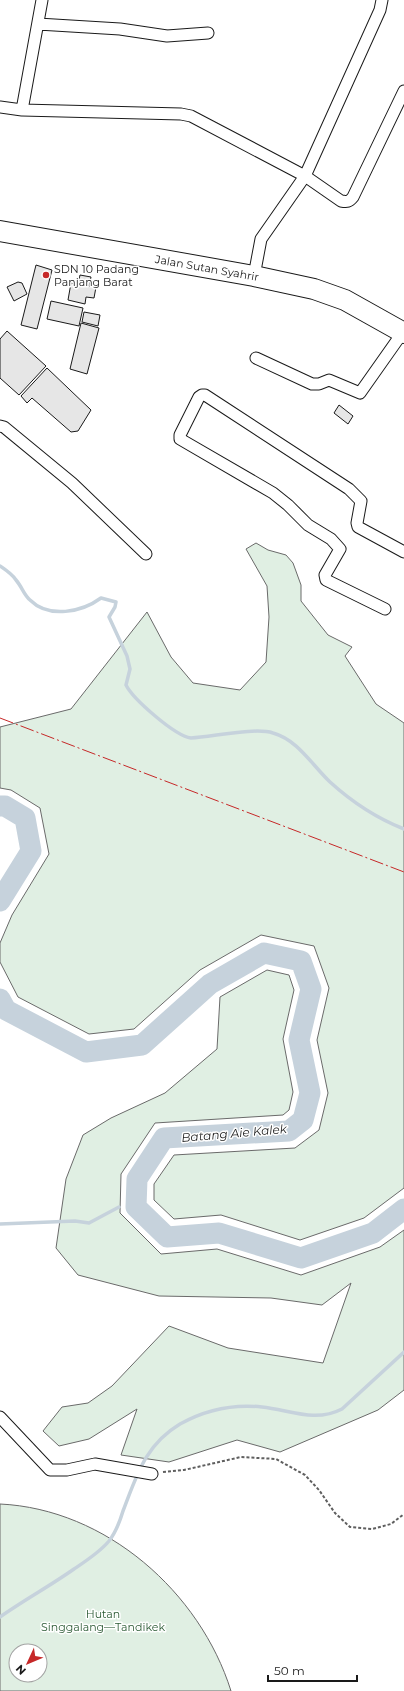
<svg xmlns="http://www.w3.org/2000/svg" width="404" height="1691" font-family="Montserrat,sans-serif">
<rect width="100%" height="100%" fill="#fff"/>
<path fill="#e0efe3" stroke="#6a6a6a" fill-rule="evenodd" d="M 256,543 L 268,550 L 286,555 L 293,563 L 301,585 L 301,601 L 328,635 L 352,647 L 345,656 L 376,704 L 404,723 L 404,1188 L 364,1218 L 300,1240 L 221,1215 L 174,1219 L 154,1200 L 154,1184 L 174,1155 L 295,1148 L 319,1130 L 328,1093 L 317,1040 L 329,988 L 314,946 L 261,935 L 200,970 L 134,1029 L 89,1034 L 18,997 L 0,962 L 0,943 L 12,915 L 49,854 L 40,808 L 11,790 L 0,788 L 0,727 L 71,709 L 147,612 L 171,657 L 193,683 L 240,690 L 266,662 L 269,617 L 267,586 L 246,549 Z
M 267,970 L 289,975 L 294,990 L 283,1039 L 293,1092 L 289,1110 L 283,1115 L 155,1123 L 121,1174 L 120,1213 L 161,1254 L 217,1249 L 301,1275 L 380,1247 L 404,1230 L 404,1390 L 378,1410 L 280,1452 L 237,1440 L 169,1462 L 121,1455 L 137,1409 L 89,1439 L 59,1446 L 43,1431 L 62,1407 L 88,1403 L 112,1386 L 169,1326 L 228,1348 L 323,1363 L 351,1283 L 322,1305 L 271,1298 L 159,1296 L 78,1275 L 56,1248 L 66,1179 L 83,1135 L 111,1118 L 165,1093 L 217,1049 L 220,997 Z
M 0,1504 C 106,1509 200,1592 231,1691 L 0,1691 ZM 16,1651 L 40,1651 L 40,1675 L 16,1675 Z"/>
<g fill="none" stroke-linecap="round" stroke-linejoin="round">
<path stroke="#c6d2dc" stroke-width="3.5" d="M 0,566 C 6,570 12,574 16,580 C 22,587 24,595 30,600 C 49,619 82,612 101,598 L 116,602 L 115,607 L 109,617 L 127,656 L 130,669 L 126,685 C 133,699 175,736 191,738 C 212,737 255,727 273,733 C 298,740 312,765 330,782 C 352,802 376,818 404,829
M 0,1224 L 75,1221 L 89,1223 L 119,1207
M 0,1617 C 24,1600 50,1586 74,1569 C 86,1561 100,1552 109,1541 C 116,1532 120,1521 123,1511 C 137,1475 145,1445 180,1424 C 205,1410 234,1404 262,1407 C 290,1410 315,1423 342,1409 L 404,1352"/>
<path stroke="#c6d2dc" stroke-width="21" d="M 0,806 L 5,806 L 25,818 L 31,851 L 0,901
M 0,999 L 6,1010 L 86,1052 L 142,1045 L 210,984 L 264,953 L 301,961 L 311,989 L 299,1040 L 310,1093 L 303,1120 L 289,1131 L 164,1138 L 137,1179 L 136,1207 L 167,1237 L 219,1233 L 301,1258 L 373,1233 L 404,1209"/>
</g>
<path fill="#e6e6e6" stroke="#1a1a1a" d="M 36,265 L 52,270 L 37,329 L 21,325 Z
M 80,275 L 91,277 L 89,286 L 96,287 L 94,298 L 86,297 L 85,304 L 68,300 L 71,283 L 78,285 Z
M 18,282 L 22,283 L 27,294 L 14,301 L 7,287 Z
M 51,301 L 83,308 L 79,326 L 47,319 Z
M 84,312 L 100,315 L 98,326 L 82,322 Z
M 81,323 L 99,328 L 87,374 L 70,369 Z
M 7,331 L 46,366 L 19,395 L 0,378 L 0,339 Z
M 47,368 L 91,410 L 78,431 L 71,432 L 32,398 L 27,403 L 21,396 Z
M 339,405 L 353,416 L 348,424 L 334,413 Z"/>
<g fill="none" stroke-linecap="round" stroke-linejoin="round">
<g stroke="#1a1a1a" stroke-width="13">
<path id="street" d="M 38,24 L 120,29 L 167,36 L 208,33
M 0,107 L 22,110 L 181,114 L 191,116 L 305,176 L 341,201 C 347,202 349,202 353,197 L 404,91
M 22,110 L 42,0
M 254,276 L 261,239 L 305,176 L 380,10 L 382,0
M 256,358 L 312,384 L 319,384 L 329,380 L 360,393 L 403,332
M 0,426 L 4,427 L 72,483 L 146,554
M 385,609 L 326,580 L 325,575 L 340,549 L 331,539 L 308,525 L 288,505 L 273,493 L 180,439 L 180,435 L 199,397 L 202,395 L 205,395 L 349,489 L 361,501 L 357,523 L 358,527 L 404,552
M 0,1417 L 50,1470 L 67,1470 L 95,1464 L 152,1474"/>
</g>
<g stroke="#1a1a1a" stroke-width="22">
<path id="highway" d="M 0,231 L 254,276 L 314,289 L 345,300 L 404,333"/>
</g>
<path stroke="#5f5f5f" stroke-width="2" stroke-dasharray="3 2" stroke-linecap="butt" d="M 163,1472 L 184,1470 L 241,1457 L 276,1459 L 305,1475 L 319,1490 L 335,1513 L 350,1527 L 372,1529 L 391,1524 L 404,1514"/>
<use href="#street" stroke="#fff" stroke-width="11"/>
<use href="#highway" stroke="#fff" stroke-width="20"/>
<path stroke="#c62828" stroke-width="1" stroke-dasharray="14 3 2 3" stroke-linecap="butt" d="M 0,718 L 404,872"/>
</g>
<circle fill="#c62828" stroke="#fff" stroke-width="1.5" cx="46" cy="275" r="4"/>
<g text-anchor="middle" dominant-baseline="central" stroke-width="3" stroke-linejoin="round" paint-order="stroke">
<g font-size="11" fill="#1a1a1a" stroke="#fff">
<text transform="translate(207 268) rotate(10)">Jalan Sutan Syahrir</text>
</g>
<g font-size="11" fill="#1a1a1a" stroke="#fff" text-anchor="start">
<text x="54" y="269">SDN 10 Padang<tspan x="54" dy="13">Panjang Barat</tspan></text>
</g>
<g font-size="11" fill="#2b5a34" stroke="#fff">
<text x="103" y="1614">Hutan<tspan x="103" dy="13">Singgalang—Tandikek</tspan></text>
</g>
<g font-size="12" font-style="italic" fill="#1a1a1a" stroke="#fff">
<text transform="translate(234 1133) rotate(-5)">Batang Aie Kalek</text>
</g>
</g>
<g transform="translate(28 1663) rotate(226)"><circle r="19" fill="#ffffff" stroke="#a3a3a3"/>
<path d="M0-3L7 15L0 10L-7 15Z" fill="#c62828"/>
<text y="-6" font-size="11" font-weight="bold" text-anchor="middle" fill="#1a1a1a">N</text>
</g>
<path d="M268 1675v6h89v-6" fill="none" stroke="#1a1a1a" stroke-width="2"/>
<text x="274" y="1675" font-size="12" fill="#1a1a1a" stroke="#ffffff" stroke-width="3" paint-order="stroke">50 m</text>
</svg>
